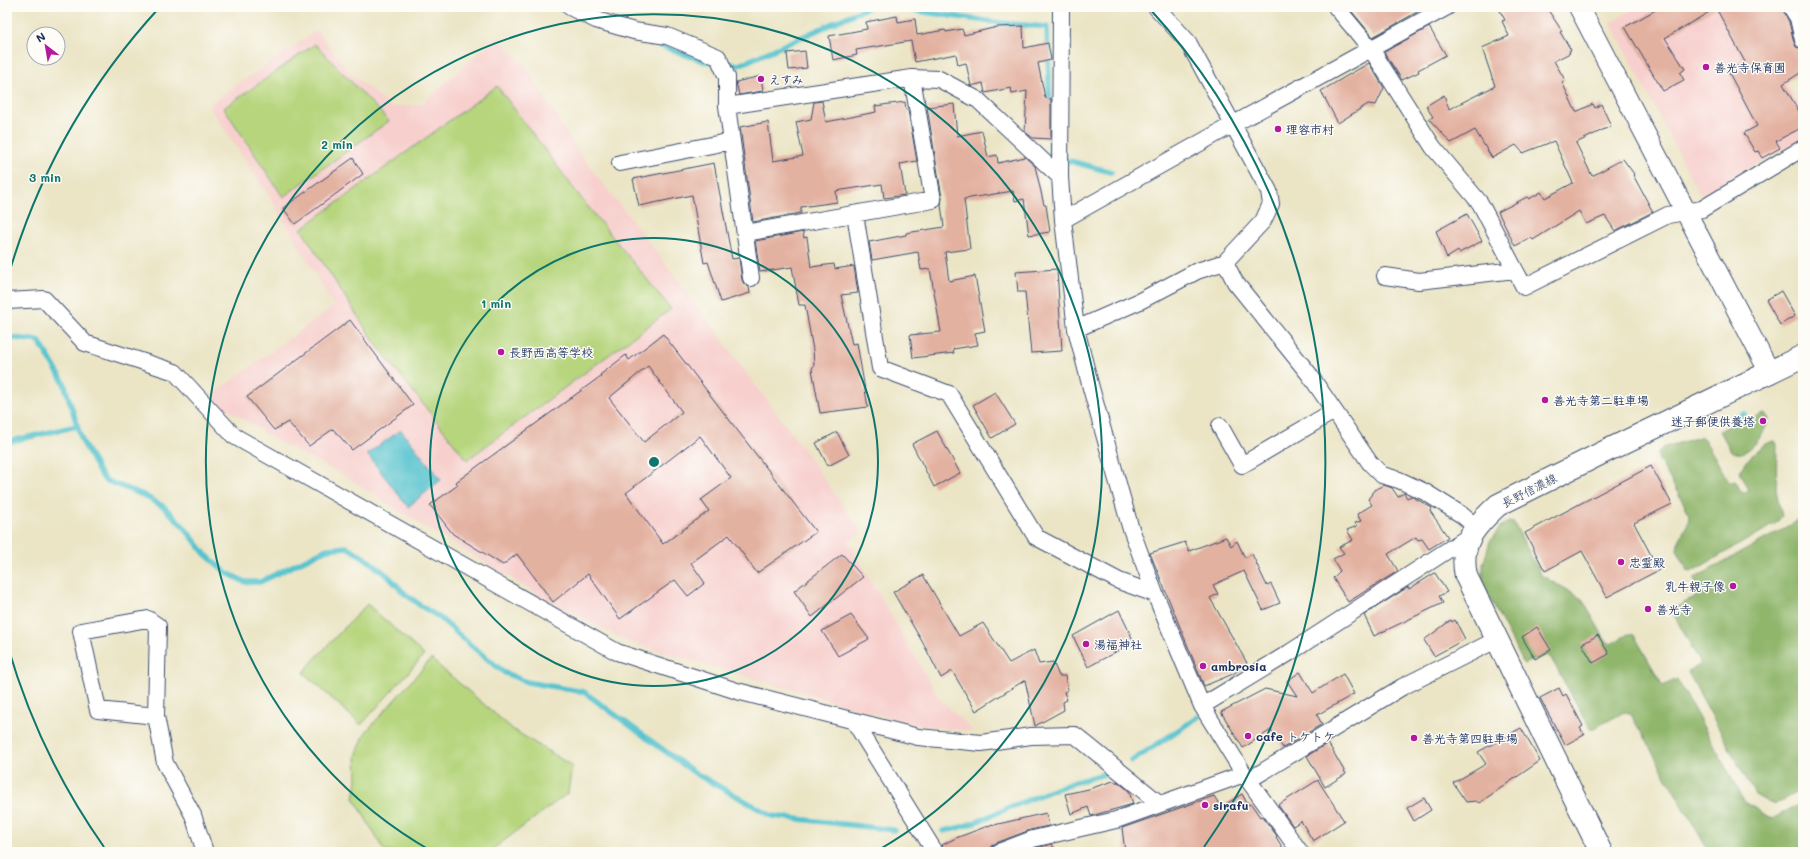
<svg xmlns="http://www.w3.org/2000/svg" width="1810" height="859" font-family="Mali,'Klee One',sans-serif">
<rect width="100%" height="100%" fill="#fdfcf7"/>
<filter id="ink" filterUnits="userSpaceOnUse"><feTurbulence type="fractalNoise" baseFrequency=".025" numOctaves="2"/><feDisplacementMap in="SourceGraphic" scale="8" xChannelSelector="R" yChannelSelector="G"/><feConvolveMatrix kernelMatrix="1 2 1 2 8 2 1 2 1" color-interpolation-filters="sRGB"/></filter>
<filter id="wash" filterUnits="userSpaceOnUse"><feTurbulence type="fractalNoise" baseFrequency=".012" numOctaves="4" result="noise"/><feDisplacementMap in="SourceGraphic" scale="16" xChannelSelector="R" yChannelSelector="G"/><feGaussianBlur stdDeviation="0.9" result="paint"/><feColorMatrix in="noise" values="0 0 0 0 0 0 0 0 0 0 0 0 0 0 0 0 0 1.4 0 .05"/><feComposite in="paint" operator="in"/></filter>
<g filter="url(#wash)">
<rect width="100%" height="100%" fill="#ebe5c6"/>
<path fill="#f7d0ce" d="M 1635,7 L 1744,7 L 1803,112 L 1803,138 L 1700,195 L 1611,23 Z
M 317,30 L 350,73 L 391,107 L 422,104 L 497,37 L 528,69 L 574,146 L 664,262 L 798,442 L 862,532 L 848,541 L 938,697 L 974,732 L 911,724 L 631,643 L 544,598 L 394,508 L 347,477 L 281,443 L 209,397 L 334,306 L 273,202 L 208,105 Z"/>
<path fill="#b6d57d" stroke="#68826e" d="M 315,44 L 389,121 L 283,197 L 224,108 Z
M 497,86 L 581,198 L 671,309 L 467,460 L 375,343 L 301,229 Z
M 367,604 L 424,655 L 361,725 L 304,673 L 310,664 Z
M 431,659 L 514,730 L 572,766 L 568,793 L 489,852 L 388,852 L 383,849 L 354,798 L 357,780 L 356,756 L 365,733 Z"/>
<path fill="#90b66c" stroke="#567265" d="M 1764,414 L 1769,417 C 1767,431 1747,462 1731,451 L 1720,431 L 1746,416 L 1750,420 Z
M 1700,437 L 1704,439 L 1729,482 L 1735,481 L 1742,493 L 1749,490 L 1740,471 C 1743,462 1765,441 1775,441 L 1777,444 L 1776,490 L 1782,516 L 1775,524 L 1691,572 L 1688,571 L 1677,550 L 1678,543 L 1688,523 L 1689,513 L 1658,458 L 1658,453 L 1662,448 Z
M 1803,518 L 1803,789 L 1773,805 L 1755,795 L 1688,672 L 1701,664 L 1673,613 L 1675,608 L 1699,595 L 1700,591 L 1694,580 L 1695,578 Z
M 1509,522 L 1514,523 L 1541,575 L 1582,599 L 1606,641 L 1611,644 L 1628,634 L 1634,635 L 1663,686 L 1677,679 L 1745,802 L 1772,819 L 1803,802 L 1803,852 L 1709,852 L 1630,713 L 1624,712 L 1595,728 L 1590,728 L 1551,658 L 1547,655 L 1524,664 L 1483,585 L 1483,565 L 1490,541 L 1501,526 Z"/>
<path fill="#56c3ce" stroke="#387996" d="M 401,430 L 441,480 L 408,507 L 367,454 Z"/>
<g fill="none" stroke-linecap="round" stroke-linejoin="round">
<path stroke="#56c3ce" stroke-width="5.5" d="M 890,7 L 1000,23 L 1047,27 L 1050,106
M 640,38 L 703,61 L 739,65 L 869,7
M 1050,133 L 1051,156 L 1111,172
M 7,337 L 39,341 L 64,383 L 82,441 L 99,472 L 105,480 L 143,495 L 164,507 L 184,527 L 205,554 L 227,573 L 245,582 L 260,582 L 327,549 L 347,547 L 365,558 L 388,576 L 404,593 L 421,606 L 440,618 L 474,648 L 505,673 L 527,682 L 584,692 L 695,773 L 772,816 L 894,830
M 1733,420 L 1744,414
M 7,442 L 77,426
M 1132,761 L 1198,717
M 943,831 C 966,828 982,819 1004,810 C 1040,795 1076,779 1115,772"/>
</g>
<g id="blocks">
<path fill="#e3b1a0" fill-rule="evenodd" d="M 1348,7 L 1414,7 L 1417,12 L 1373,37 Z
M 1498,7 L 1546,7 L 1562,31 L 1560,32 L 1571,50 L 1569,51 L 1570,53 L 1554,61 L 1565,80 L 1562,82 L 1576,112 L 1593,104 L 1595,108 L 1601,104 L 1611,126 L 1576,143 L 1592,176 L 1623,159 L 1634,174 L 1633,175 L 1653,212 L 1615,231 L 1605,216 L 1586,224 L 1579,211 L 1533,240 L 1531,238 L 1515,246 L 1498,212 L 1527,197 L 1529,199 L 1541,192 L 1545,198 L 1573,183 L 1554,141 L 1523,153 L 1516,145 L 1492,158 L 1475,130 L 1451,143 L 1429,119 L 1433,117 L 1426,106 L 1444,95 L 1449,109 L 1495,86 L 1482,48 L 1509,36 L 1502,21 L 1505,20 Z
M 1661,7 L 1782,7 L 1789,22 L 1794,42 L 1796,47 L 1803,49 L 1803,71 L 1783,84 L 1803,118 L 1803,127 L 1776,141 L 1780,148 L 1762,158 L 1758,151 L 1755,152 L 1744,133 L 1757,126 L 1728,71 L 1745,62 L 1716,8 L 1665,38 L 1685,69 L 1680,73 L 1684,80 L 1663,91 L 1625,27 Z
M 897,16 L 898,22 L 915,19 L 917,35 L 945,30 L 946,32 L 962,29 L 964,35 L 997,27 L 1023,26 L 1024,48 L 1048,43 L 1051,60 L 1038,63 L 1045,98 L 1051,99 L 1051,139 L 1033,138 L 1025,132 L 1027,91 L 1012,94 L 1011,88 L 985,93 L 983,83 L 971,86 L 966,63 L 958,65 L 956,54 L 915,62 L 911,41 L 856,50 L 857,55 L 833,60 L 829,36 L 867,29 L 866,22 Z
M 1429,27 L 1446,55 L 1418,70 L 1419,72 L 1402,80 L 1384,52 Z
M 805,51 L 807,68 L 789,70 L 787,53 Z
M 1369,63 L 1384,88 L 1376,105 L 1368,104 L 1338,123 L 1321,91 Z
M 761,76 L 763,91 L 739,95 L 736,82 Z
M 822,101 L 826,122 L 876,112 L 875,106 L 905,102 L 906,110 L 908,110 L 917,161 L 900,164 L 905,195 L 884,198 L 882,184 L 836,191 L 837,202 L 801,207 L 801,213 L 753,222 L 740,127 L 768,122 L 773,161 L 803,156 L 796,122 L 811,119 L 814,102 Z
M 954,104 L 957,136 L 982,131 L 988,157 L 997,155 L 998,163 L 1025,157 L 1035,166 L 1044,205 L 1046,205 L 1050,232 L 1029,235 L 1024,199 L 1015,201 L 1013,191 L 964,199 L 970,249 L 945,252 L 949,281 L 975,276 L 985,331 L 975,333 L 978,345 L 953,349 L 954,353 L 913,358 L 910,335 L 941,332 L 930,269 L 921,270 L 918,252 L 872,260 L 869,242 L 906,235 L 906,233 L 944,227 L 941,205 L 942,198 L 927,107 Z
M 353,158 L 363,174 L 295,224 L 283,208 Z
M 714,163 L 732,259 L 739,258 L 742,280 L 744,284 L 749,287 L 750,293 L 721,302 L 708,262 L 704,263 L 692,195 L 639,206 L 633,179 Z
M 1467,214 L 1482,241 L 1459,253 L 1458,251 L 1447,258 L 1436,231 Z
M 803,232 L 804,238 L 807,237 L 811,267 L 834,264 L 835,269 L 854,266 L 858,293 L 841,295 L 852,344 L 857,343 L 868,407 L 820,413 L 812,369 L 814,365 L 813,350 L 805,305 L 799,305 L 792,267 L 760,272 L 755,241 Z
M 1057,269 L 1062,351 L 1031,353 L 1025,292 L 1018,292 L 1016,272 Z
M 1781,291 L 1795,316 L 1780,325 L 1766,300 Z
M 350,320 L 413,405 L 352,450 L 333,429 L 309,446 L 288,422 L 274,430 L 247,397 Z
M 663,334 L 816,532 L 757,573 L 729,535 L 691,563 L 705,583 L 688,596 L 675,580 L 620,619 L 588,574 L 553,602 L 517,554 L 503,565 L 453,534 L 430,505 L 458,485 L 456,482 L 601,376 L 600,375 L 626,355 L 629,360 ZM 648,366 L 682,412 L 644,442 L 609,398 ZM 700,436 L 731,478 L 701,500 L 709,511 L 663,544 L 626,493 Z
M 995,392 L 1015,424 L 992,438 L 973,405 Z
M 937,431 L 960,473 L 934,487 L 912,444 Z
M 837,432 L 849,455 L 828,466 L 816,443 Z
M 1651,466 L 1672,504 L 1634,523 L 1659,570 L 1607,597 L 1582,551 L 1545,571 L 1525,533 Z
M 1384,485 L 1392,488 L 1398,497 L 1404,493 L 1407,498 L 1411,496 L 1432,508 L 1430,511 L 1448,537 L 1429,549 L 1422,539 L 1418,540 L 1416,537 L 1388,554 L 1398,571 L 1348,602 L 1333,578 L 1340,571 L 1333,559 L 1344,553 L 1339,547 L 1353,540 L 1347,530 L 1357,526 L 1355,523 L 1361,521 L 1357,514 L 1372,505 L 1368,499 L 1376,489 Z
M 1226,537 L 1231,546 L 1237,541 L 1245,558 L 1252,554 L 1267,586 L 1271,584 L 1280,603 L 1263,610 L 1244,571 L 1213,585 L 1218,594 L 1210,598 L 1247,663 L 1239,668 L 1239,670 L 1233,674 L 1204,686 L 1150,553 L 1185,542 L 1189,551 Z
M 842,554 L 863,577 L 812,617 L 794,591 Z
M 1435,573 L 1447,592 L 1439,596 L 1443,603 L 1374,636 L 1364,615 L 1408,587 L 1409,589 Z
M 923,575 L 959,636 L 983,623 L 1009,663 L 1034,650 L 1039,664 L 1053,662 L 1059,676 L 1065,676 L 1068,690 L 1064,692 L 1067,700 L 1063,702 L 1064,710 L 1035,726 L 1025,680 L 976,711 L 952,671 L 941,678 L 923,643 L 893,592 Z
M 1119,610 L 1134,642 L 1088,667 L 1073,636 Z
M 851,615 L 869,639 L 838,656 L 822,631 Z
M 1451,620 L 1452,622 L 1455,620 L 1465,639 L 1434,656 L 1424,640 Z
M 1537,627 L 1551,650 L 1535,659 L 1522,637 Z
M 1598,635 L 1609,654 L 1593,663 L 1582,644 Z
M 1300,672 L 1313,693 L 1343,674 L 1354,694 L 1317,715 L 1322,724 L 1283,748 L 1271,730 L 1243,748 L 1221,712 L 1265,689 L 1297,696 L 1287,681 Z
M 1559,688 L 1563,696 L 1566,694 L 1583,726 L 1580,728 L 1584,735 L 1565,745 L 1540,698 Z
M 1521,728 L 1540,761 L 1479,803 L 1476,801 L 1466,802 L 1453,783 L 1486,764 L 1478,752 Z
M 1328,743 L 1346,774 L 1325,787 L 1307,756 Z
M 1318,780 L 1344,821 L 1313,841 L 1301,821 L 1293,826 L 1278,805 Z
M 1113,781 L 1117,783 L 1117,781 L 1129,791 L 1133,804 L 1091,816 L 1088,807 L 1071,814 L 1065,794 L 1089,789 Z
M 1242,794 L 1248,805 L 1251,804 L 1260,817 L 1262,816 L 1277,836 L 1276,837 L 1285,852 L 1125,852 L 1122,828 L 1214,796 L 1221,807 Z
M 1424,798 L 1431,810 L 1414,821 L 1407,808 Z
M 1046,813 L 1049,826 L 1030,830 L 996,843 L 991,846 L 990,852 L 944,852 L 942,845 L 956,838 L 993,824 L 994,825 Z
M 1052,844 L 1056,852 L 1026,852 L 1036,848 Z"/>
</g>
</g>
<g filter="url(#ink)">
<use href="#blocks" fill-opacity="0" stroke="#3a4a6e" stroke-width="1"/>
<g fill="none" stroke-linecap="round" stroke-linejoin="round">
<g stroke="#3a4a6e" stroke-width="18">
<path id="minor" d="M 570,7 L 596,20 L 634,31 L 667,36 L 718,57 L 727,77 L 727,106 L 912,78 L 939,79 L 978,100 L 1060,177
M 1061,7 L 1060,177 L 1063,220
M 1336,7 L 1371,49 L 1433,147 L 1480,203 L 1524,287 L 1668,215 L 1702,209 L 1803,148
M 1791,7 L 1798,18 L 1803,40
M 727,106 L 751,278
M 620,163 L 732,141
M 855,214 L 880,368 L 949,394 L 1036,537 L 1119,581 L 1155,594
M 745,233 L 933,200 L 912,78
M 1225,262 L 1235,282 L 1309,374 L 1370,463 L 1382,475 L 1399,480 L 1425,492 L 1462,515 L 1476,527
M 1385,276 L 1419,281 L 1515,270
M 7,301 L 44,299 L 85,343 L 175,372 L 234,436 L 617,652 L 737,691 L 918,737 L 981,743 L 1031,736 L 1075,735 L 1160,804
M 1076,329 L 1140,301 L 1197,271 L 1225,262 L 1263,221 L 1271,204 L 1269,191 L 1188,42 L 1156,7
M 1220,426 L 1242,465 L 1334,411
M 1202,706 L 1289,653 L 1468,537
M 156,716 L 98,710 L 81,631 L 148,619 L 158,626 L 156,716 L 165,763 L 193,815 L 205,852
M 854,721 L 935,852
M 1249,780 L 1402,687 L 1496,640
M 999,852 L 1033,839 L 1116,820 L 1244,774
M 1300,852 L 1244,774 L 1202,706 L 1155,594 L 1130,526 L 1091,388 L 1076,329 L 1063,220 L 1232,125 L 1447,7"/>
</g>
<g stroke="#3a4a6e" stroke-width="22">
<path id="tertiary" d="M 1579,7 L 1770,373"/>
</g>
<g stroke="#3a4a6e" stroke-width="24">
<path id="primary" d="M 1601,852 L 1466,576 C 1459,543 1474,527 1498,505 L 1602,453 L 1803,356"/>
</g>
<use href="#minor" stroke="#fff" stroke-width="16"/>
<use href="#tertiary" stroke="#fff" stroke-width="20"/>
<use href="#primary" stroke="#fff" stroke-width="22"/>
</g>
</g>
<g fill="none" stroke="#0f766e" stroke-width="2">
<circle cx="654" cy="462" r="224"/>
<path d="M433 852A448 448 0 1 1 875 852"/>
<path d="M104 847A672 672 0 0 1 8 647M8 277A672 672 0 0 1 159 8M1149 8A672 672 0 0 1 1204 847"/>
</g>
<g fill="#b5179e" stroke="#fdfcf7" stroke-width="1.5">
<circle cx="1706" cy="67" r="4"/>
<circle cx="761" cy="79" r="4"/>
<circle cx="1278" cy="129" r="4"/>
<circle cx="501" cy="352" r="4"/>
<circle cx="1545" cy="400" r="4"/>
<circle cx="1763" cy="421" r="4"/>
<circle cx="1621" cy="562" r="4"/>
<circle cx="1733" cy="586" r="4"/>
<circle cx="1648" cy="609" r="4"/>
<circle cx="1086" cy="644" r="4"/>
<circle cx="1203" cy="666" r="4"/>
<circle cx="1248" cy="736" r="4"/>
<circle cx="1414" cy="738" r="4"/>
<circle cx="1205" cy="805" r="4"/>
</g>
<g text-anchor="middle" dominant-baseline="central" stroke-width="3" stroke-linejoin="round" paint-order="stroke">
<g font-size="12" font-weight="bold" fill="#1b2f5e" stroke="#fdfcf7" text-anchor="start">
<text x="1714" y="67">善光寺保育園</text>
<text x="769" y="79">えすみ</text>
<text x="1286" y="129">理容市村</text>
<text x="509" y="352">長野西高等学校</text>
<text x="1553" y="400">善光寺第二駐車場</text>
<text x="1755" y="421" text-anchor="end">迷子郵便供養塔</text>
<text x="1629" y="562">忠霊殿</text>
<text x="1725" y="586" text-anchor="end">乳牛親子像</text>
<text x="1656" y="609">善光寺</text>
<text x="1094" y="644">湯福神社</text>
<text x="1211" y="666">ambrosia</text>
<text x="1256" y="736">cafe トケトケ</text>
<text x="1422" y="738">善光寺第四駐車場</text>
<text x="1213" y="805">sirafu</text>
</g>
<g font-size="12" fill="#1b2f5e" stroke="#fdfcf7">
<text transform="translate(1529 490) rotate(-27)">長野信濃線</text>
</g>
</g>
<circle cx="654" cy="462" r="6" fill="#0f766e" stroke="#fdfcf7" stroke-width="2"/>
<g font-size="12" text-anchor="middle" font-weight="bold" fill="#0f766e" stroke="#fdfcf7" stroke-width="3" stroke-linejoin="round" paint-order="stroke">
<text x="337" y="149">2 min</text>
<text x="45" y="182">3 min</text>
<text x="496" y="308">1 min</text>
</g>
<rect width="1810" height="859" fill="none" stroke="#fdfcf7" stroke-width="24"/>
<g transform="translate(46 46) rotate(329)"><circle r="19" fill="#fdfcf7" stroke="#a3aaba"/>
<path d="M0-3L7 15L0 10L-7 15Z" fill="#b5179e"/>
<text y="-6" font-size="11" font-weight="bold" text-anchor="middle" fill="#1b2f5e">N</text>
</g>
</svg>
